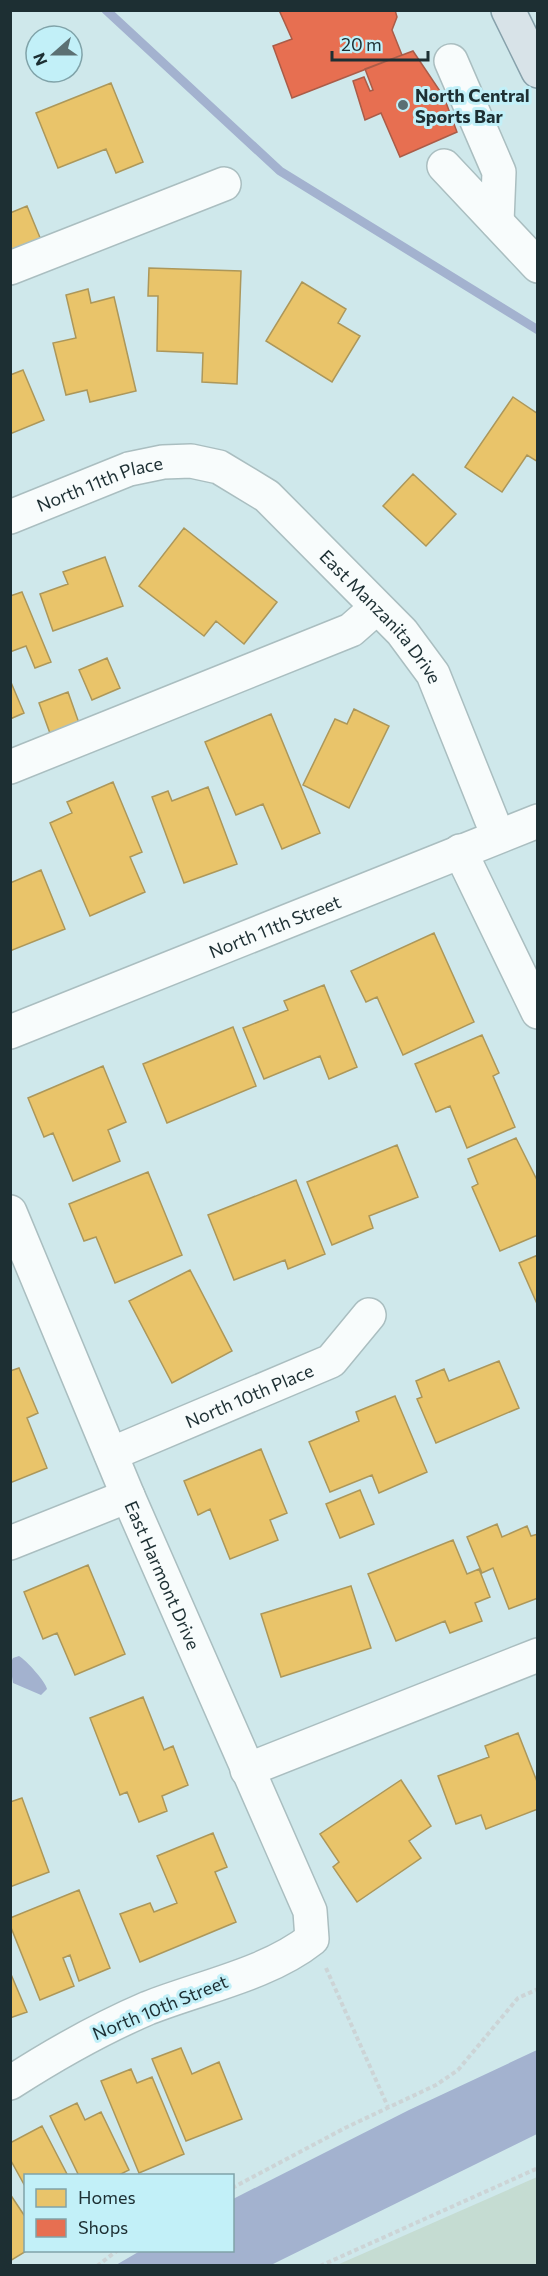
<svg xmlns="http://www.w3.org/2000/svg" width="548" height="2276" font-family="Commissioner,sans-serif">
<rect width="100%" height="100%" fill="#cfe8eb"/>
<path fill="#c5dcd2" d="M 537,2177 L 537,2265 L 337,2265 Z"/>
<path fill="#a3b2cf" d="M 19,1656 C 26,1660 46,1682 47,1689 L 41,1695 L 13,1683 L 10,1664 L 13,1658 Z
M 537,2050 L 537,2134 L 271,2265 L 116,2265 L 140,2251 L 232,2250 L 233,2199 L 409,2110 Z"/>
<path fill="#e9c46a" stroke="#ac975a" stroke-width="1.5" d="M 111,83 L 143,162 L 116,173 L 106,149 L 58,168 L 36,113 Z
M 27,206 L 41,240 L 10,253 L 10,213 Z
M 149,268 L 241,271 L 237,384 L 202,382 L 203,353 L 157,351 L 158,296 L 148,296 Z
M 302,282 L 346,309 L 338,323 L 360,336 L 332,382 L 266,341 Z
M 88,289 L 91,303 L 114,297 L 136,391 L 90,402 L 87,390 L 66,395 L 53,343 L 76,338 L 66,295 Z
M 23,370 L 44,420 L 10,434 L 10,375 Z
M 513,397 L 538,414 L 538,462 L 527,455 L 502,492 L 465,467 Z
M 413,474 L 456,514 L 426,546 L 383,506 Z
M 184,528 L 277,602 L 244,644 L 216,621 L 204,636 L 139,586 Z
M 105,557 L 123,606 L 53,631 L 40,594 L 68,584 L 63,572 Z
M 22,592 L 51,662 L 35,668 L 26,646 L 10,652 L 10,596 Z
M 107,658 L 120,688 L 92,700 L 79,670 Z
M 10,680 L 24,713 L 10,719 Z
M 68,692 L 80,726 L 51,736 L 39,703 Z
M 354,709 L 389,726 L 349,808 L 303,785 L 335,719 L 347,724 Z
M 271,714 L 320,833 L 282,849 L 263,804 L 236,815 L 205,742 Z
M 113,782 L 142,852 L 130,857 L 145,892 L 90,916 L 50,823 L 72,813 L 67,802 Z
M 208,787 L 237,864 L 184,883 L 152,797 L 168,791 L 172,801 Z
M 41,870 L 65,929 L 10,951 L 10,883 Z
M 434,933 L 474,1022 L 403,1055 L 377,997 L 366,1002 L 351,971 Z
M 324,985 L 357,1067 L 329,1079 L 320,1056 L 264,1079 L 243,1028 L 288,1010 L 284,1001 Z
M 233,1027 L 256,1086 L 167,1123 L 143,1064 Z
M 482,1035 L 499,1073 L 493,1076 L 515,1127 L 467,1148 L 450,1106 L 436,1112 L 415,1064 Z
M 103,1066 L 126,1122 L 108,1130 L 120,1161 L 73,1181 L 53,1133 L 44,1137 L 28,1098 Z
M 516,1138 L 538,1182 L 538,1235 L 500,1251 L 472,1187 L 478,1184 L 468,1159 Z
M 397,1145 L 418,1197 L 369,1216 L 373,1228 L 332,1245 L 307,1182 Z
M 148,1172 L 182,1255 L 115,1283 L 96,1237 L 84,1241 L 69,1204 Z
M 296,1180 L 325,1254 L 288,1269 L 285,1260 L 234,1280 L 208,1215 Z
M 538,1255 L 538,1306 L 519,1263 Z
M 190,1270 L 232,1351 L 172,1383 L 129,1301 Z
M 499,1361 L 519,1408 L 436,1443 L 417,1399 L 422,1397 L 416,1381 L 444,1369 L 449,1381 Z
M 19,1368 L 38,1413 L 27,1418 L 47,1468 L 10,1483 L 10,1371 Z
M 395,1396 L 427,1472 L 379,1493 L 372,1475 L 330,1492 L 309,1442 L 359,1421 L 356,1412 Z
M 261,1449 L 287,1513 L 270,1520 L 278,1540 L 230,1559 L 210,1509 L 198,1515 L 184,1481 Z
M 360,1490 L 374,1524 L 340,1538 L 326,1504 Z
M 497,1524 L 502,1537 L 527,1526 L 531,1536 L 538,1534 L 538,1598 L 509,1609 L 493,1568 L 482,1573 L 467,1537 Z
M 453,1540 L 467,1574 L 479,1569 L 490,1597 L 475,1603 L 482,1621 L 450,1633 L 445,1621 L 396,1641 L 368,1574 Z
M 88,1565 L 125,1654 L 75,1675 L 57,1633 L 43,1639 L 24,1592 Z
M 351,1586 L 371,1648 L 281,1677 L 261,1614 Z
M 143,1697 L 164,1750 L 173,1746 L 188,1785 L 162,1796 L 167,1811 L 139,1822 L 127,1792 L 120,1795 L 90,1718 Z
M 518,1733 L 538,1784 L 538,1809 L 486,1829 L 481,1815 L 456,1824 L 438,1776 L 489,1757 L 485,1746 Z
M 401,1780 L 431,1826 L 409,1841 L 421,1858 L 357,1902 L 333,1867 L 339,1862 L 320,1834 Z
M 22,1798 L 49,1872 L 10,1887 L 10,1802 Z
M 213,1833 L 227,1867 L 215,1872 L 236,1922 L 140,1962 L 120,1914 L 150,1903 L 154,1912 L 177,1903 L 157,1856 Z
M 79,1890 L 110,1968 L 79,1981 L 70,1955 L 63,1958 L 74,1986 L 40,2000 L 10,1925 L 10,1918 Z
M 10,1972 L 27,2012 L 10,2018 Z
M 181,2048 L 192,2074 L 219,2062 L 242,2119 L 186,2141 L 152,2059 Z
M 131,2069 L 137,2083 L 152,2077 L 184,2154 L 139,2173 L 101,2081 Z
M 77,2103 L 85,2120 L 101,2112 L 129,2170 L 117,2176 L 79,2176 L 50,2116 Z
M 42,2126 L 68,2176 L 26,2176 L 26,2188 L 10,2159 L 10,2143 Z
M 10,2194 L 26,2218 L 26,2250 L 28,2250 L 10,2261 Z"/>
<path fill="#e76f51" stroke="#aa5c48" stroke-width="1.5" d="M 279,10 L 395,10 L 397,17 L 392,30 L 402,55 L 292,98 L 273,46 L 292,39 Z
M 413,51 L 444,97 L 457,132 L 400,157 L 381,113 L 365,120 L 353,81 L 364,77 L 370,91 L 373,90 L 365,69 Z"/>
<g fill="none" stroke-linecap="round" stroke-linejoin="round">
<path stroke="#a3b2cf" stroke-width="9" d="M 106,10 L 280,171 L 538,330"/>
<g stroke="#aabec0" stroke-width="36">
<g id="minor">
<path d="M 451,61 L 499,172 L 497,222"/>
<path d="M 444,166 L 538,266"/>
<path d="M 10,268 L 224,184"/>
<path id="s1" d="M 10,517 L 129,469 L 163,462 L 191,461 L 219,467 L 267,496 L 402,632 L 433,674 L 498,836"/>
<path d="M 10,767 L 351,630 L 376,608"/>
<path d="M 460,851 L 538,1012"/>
<path id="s2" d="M 10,1032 L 538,821"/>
<path id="s3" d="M 10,1212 L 128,1496 L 310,1911 L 312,1939 C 268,1974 201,1987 148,2008 C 99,2029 55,2054 10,2083"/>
<path id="s4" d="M 111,1454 L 331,1361 L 369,1315"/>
<path d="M 10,1543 L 128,1496"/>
<path d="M 247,1770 L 538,1655"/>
</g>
</g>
<g stroke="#87a1ab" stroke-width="36">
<path id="major" d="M 508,10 L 538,71"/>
</g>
<path stroke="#ccd4d6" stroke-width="4" stroke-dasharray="4.5 3" stroke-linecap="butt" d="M 326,1968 L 388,2107
M 232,2188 L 345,2128 L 436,2085 L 458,2070 L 518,1998 L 538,1989
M 97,2266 L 118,2250
M 320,2266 L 538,2168"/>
<use href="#minor" stroke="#f8fcfc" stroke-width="33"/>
<use href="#major" stroke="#d8e3e8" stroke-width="33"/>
</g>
<circle fill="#5b7073" stroke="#c2f0f8" stroke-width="2" cx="403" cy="105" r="6"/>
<g text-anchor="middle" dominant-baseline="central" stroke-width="6" stroke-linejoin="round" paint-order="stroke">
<g font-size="18" font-weight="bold" fill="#1d2f33" stroke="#c2f0f8" text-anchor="start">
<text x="415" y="95">North Central<tspan x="415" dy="21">Sports Bar</tspan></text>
</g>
<g font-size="18" fill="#1d2f33" stroke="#c2f0f8">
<text stroke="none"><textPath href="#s1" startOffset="96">North 11th Place</textPath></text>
<text stroke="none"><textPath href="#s1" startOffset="442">East Manzanita Drive</textPath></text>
<text stroke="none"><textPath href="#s2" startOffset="285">North 11th Street</textPath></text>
<text stroke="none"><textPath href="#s4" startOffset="150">North 10th Place</textPath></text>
<text stroke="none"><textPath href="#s3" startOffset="394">East Harmont Drive</textPath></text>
<text transform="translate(160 2007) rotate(-22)">North 10th Street</text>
</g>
</g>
<rect width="548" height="2276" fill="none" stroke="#1d2f33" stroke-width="24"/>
<rect x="24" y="2174" width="210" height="78" fill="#c2f0f8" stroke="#80a3a9" stroke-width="1.5"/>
<rect x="36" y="2189" width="30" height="18" fill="#e9c46a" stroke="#80a3a9" stroke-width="1.5"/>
<text x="78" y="2204" font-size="18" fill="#1d2f33">Homes</text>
<rect x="36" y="2219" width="30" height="18" fill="#e76f51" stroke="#80a3a9" stroke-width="1.5"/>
<text x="78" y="2234" font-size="18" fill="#1d2f33">Shops</text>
<g transform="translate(54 54) rotate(249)"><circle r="28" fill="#c2f0f8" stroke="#80a3a9" stroke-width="1.5"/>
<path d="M0-4.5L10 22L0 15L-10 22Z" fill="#5b7073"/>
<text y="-9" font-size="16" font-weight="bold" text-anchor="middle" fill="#1d2f33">N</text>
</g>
<path d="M332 51v9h96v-9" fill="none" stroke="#1d2f33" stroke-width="3"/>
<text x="341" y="51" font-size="18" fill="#1d2f33" stroke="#c2f0f8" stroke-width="4.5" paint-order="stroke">20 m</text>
</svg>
